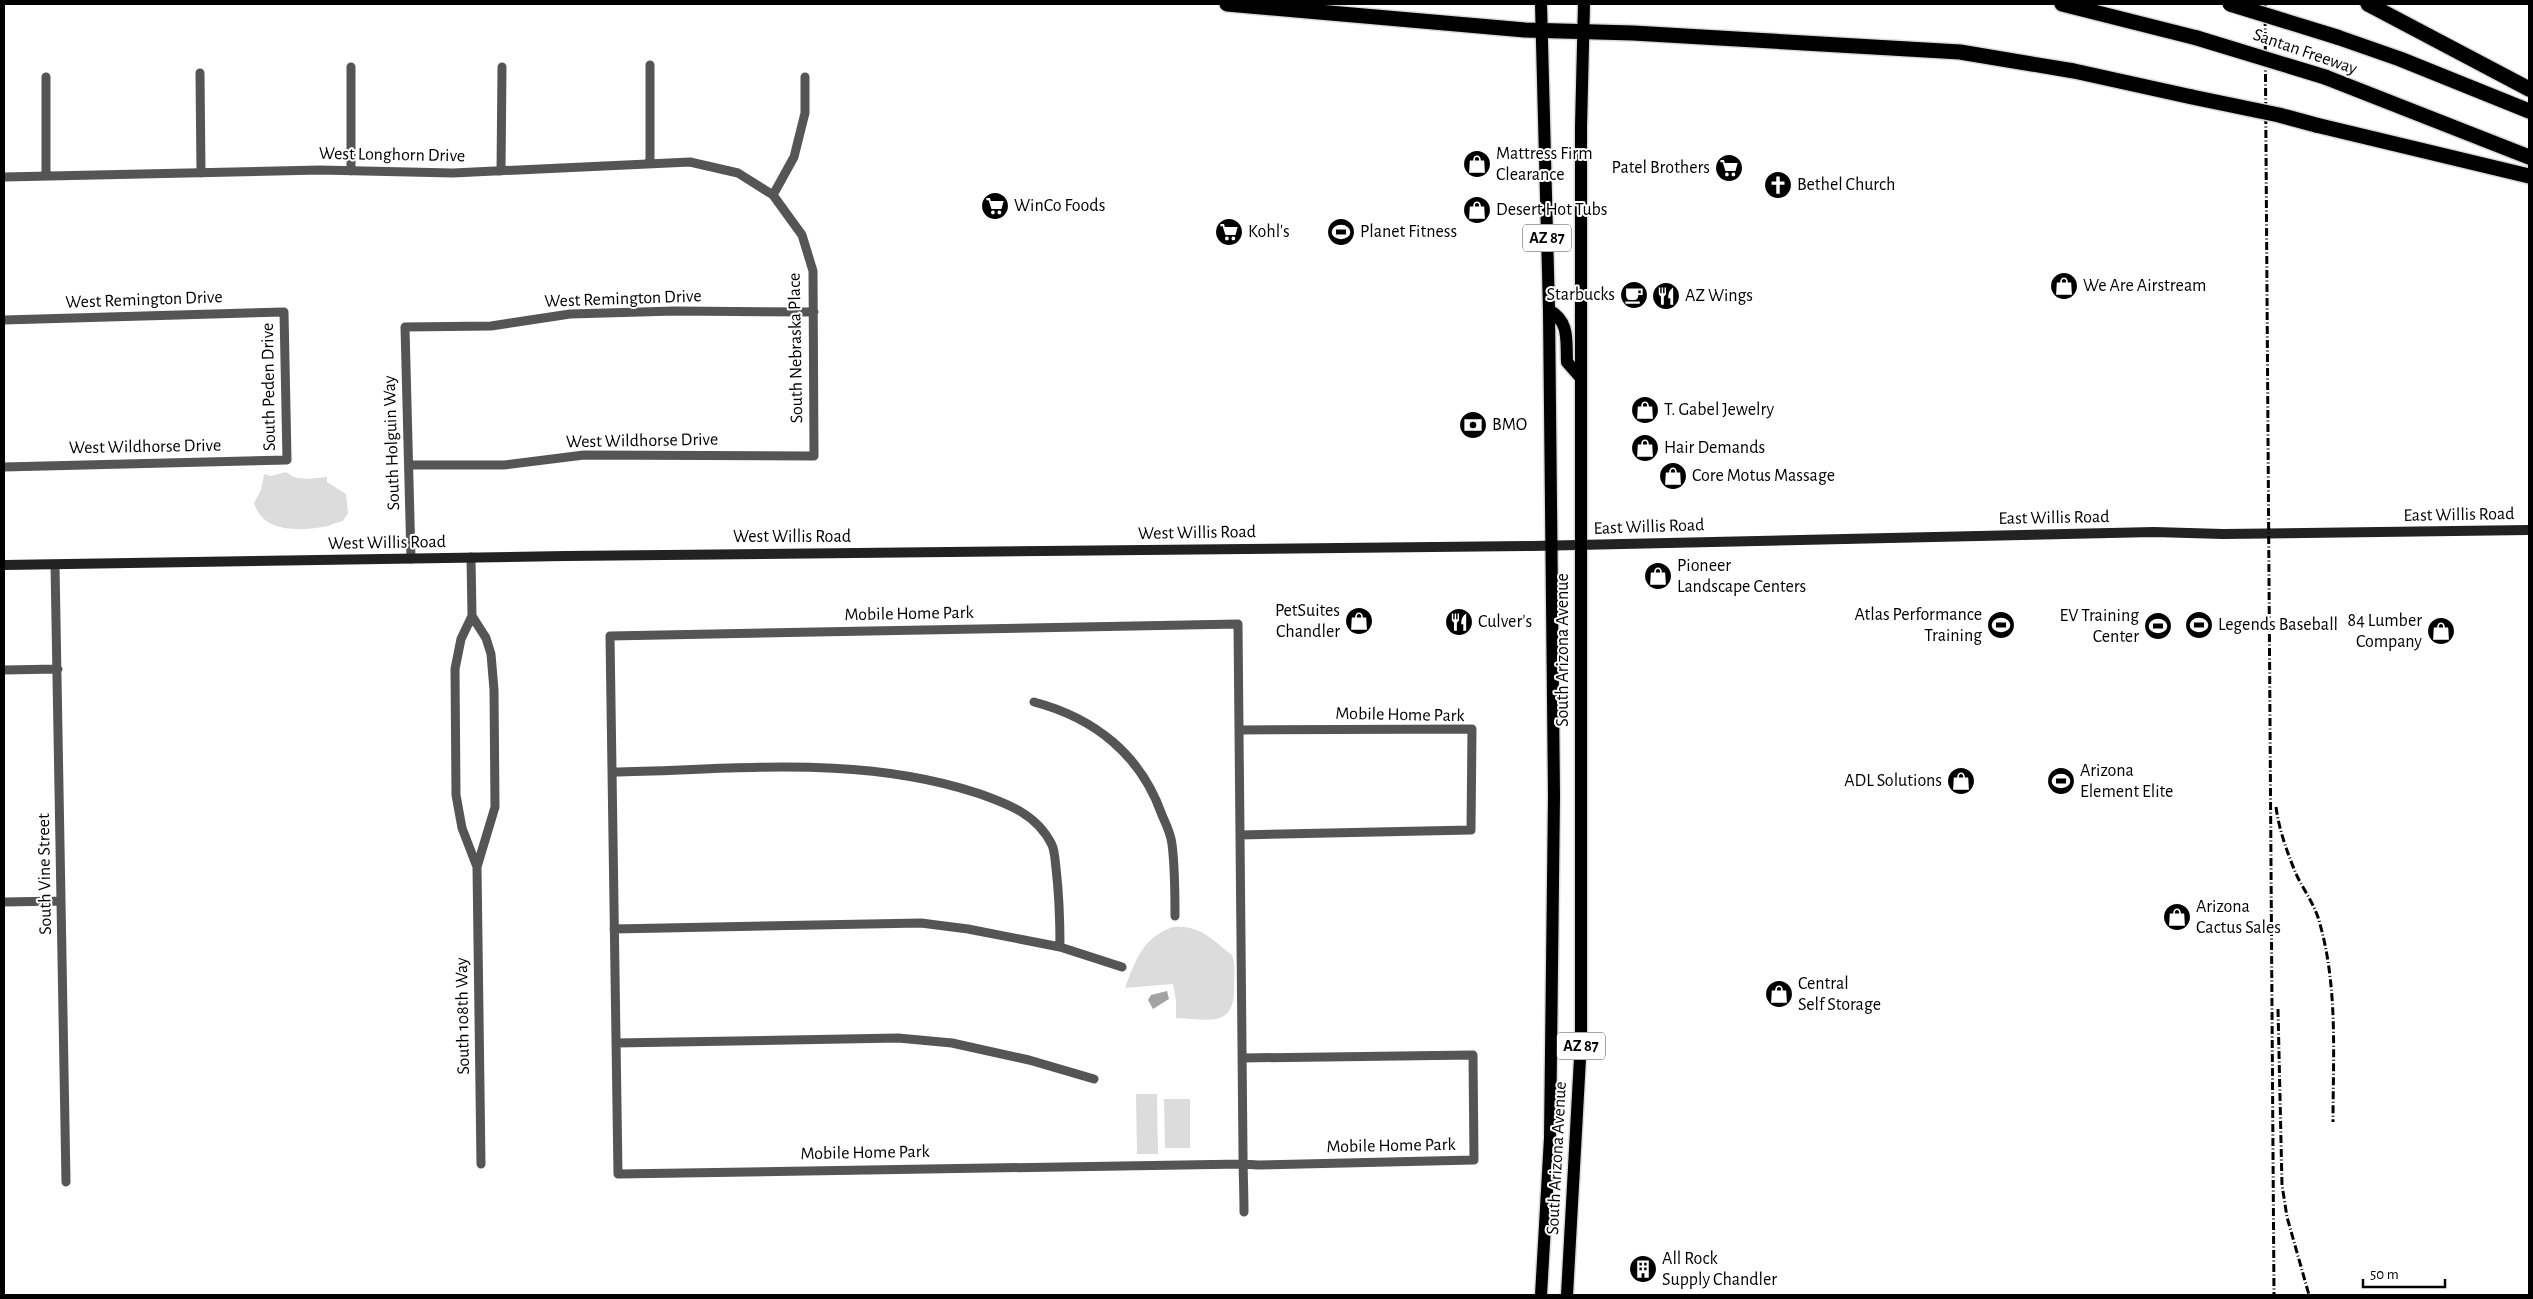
<svg xmlns="http://www.w3.org/2000/svg" width="2533" height="1299" font-family="'Alegreya Sans',sans-serif">
<rect width="100%" height="100%" fill="#fff"/>
<path fill="#dcdcdc" d="M 286,472 C 297,482 313,478 327,477 L 327,482 L 346,494 L 348,513 L 343,521 C 337,522 333,524 328,526 C 302,531 263,534 254,503 L 261,490 L 264,474 L 271,476 Z
M 1173,927 C 1199,924 1213,940 1232,955 C 1236,965 1234,976 1234,987 C 1235,1029 1208,1019 1176,1018 L 1176,1000 L 1173,984 L 1125,988 C 1135,961 1143,937 1173,927 Z
M 1136,1094 L 1157,1094 L 1158,1154 L 1137,1154 Z
M 1164,1099 L 1190,1099 L 1190,1148 L 1165,1148 Z"/>
<path fill="#a3a3a3" d="M 1167,991 L 1169,999 L 1153,1009 L 1148,1000 L 1151,995 Z"/>
<g fill="none" stroke-linecap="round" stroke-linejoin="round">
<g stroke="#dbdbdb" stroke-width="15">
<path id="primary" d="M 1541,4 L 1549,310 L 1554,796 L 1550,1138 L 1541,1295
M 1549,310 C 1570,322 1566,340 1567,362 L 1581,378
M 1567,1295 L 1581,1040 L 1581,127 L 1584,4"/>
</g>
<g stroke="#dbdbdb" stroke-width="18">
<path id="highway" d="M 1227,4 L 1525,30 L 1633,33 L 1960,52 L 2074,71 L 2192,97
M 2062,4 L 2197,38
M 2368,4 L 2529,89
M 2337,37 L 2400,59 L 2529,111
M 2325,77 L 2529,157
M 2316,125 L 2529,176"/>
</g>
<path stroke="#555" stroke-width="9" d="M 650,65 L 650,164
M 351,67 L 351,171
M 200,73 L 201,173
M 46,77 L 46,176
M 501,171 L 502,67
M 4,177 L 320,170 L 453,173 L 690,162 L 738,173 L 773,195 L 802,235 L 813,271 L 814,456 L 584,455 L 504,465 L 410,465
M 773,195 L 794,157 L 805,113 L 805,77
M 4,320 L 284,312 L 287,460 L 4,467
M 471,557 L 472,616 L 461,639 L 455,669 L 456,795 L 462,828 L 477,867
M 411,559 L 405,327 L 491,326 L 570,314 L 675,311 L 814,312
M 55,565 L 66,1182
M 472,616 L 486,638 L 491,654 L 494,690 L 495,807 L 477,867 L 481,1164
M 4,670 L 58,669
M 1034,702 C 1095,718 1141,755 1162,815 C 1166,824 1171,834 1172,844 C 1175,868 1175,892 1175,916
M 1239,730 L 1472,729 L 1471,830 L 1240,835
M 612,772 C 734,770 859,754 977,793 C 1008,804 1037,814 1052,845 C 1055,852 1055,861 1056,868 C 1059,894 1060,920 1060,947
M 4,902 L 61,901
M 614,929 L 921,923 L 968,929 L 1060,947 L 1122,967
M 616,1043 L 898,1038 L 952,1043 L 1029,1060 L 1094,1079
M 1242,1058 L 1473,1055 L 1474,1160 L 1258,1165 L 1243,1164 L 618,1174 L 610,636 L 1238,624 L 1243,1153 C 1243,1173 1244,1192 1244,1212"/>
<path stroke="#222" stroke-width="10" d="M 4,565 L 565,556 L 1532,546 L 2154,532 L 2223,534 L 2529,530"/>
<use href="#primary" stroke="#000" stroke-width="12"/>
<use href="#highway" stroke="#000" stroke-width="15"/>
<path stroke="#000" stroke-width="3" stroke-dasharray="8 2.5 1 2.5" stroke-linecap="butt" d="M 2265,4 L 2274,1295
M 2276,807 C 2279,830 2288,855 2297,876 C 2305,892 2316,907 2320,924 C 2338,989 2333,1056 2333,1122
M 2278,1009 L 2282,1185 L 2287,1217 L 2309,1295"/>
<g stroke="#dbdbdb" stroke-width="18" stroke-linecap="butt">
<path id="highway-bridge" d="M 2230,4 L 2337,37
M 2197,38 L 2325,77
M 2192,97 L 2279,115 L 2316,125"/>
</g>
<use href="#highway-bridge" stroke="#000" stroke-width="15"/>
</g>
<defs>
<g id="shop-disc" transform="scale(1.4375)"><circle r="9.5" fill="#000" stroke="#fff"/><path d="M-5-2.5h2.3a2.7 3.5 0 0 1 5.4 0H5L5.5 6h-11ZM-1.5-2.5h3a1.5 2.3 0 0 0-3 0Z" fill="#fff"/></g>
<g id="supermarket-disc" transform="scale(1.4375)"><circle r="9.5" fill="#000" stroke="#fff"/><path d="M-6-5.5h2.5l.6 2H6L4.5 2H-2.5L-4.4-4H-6ZM-1.5 3.2a1.3 1.3 0 1 0 .1 0ZM3 3.2a1.3 1.3 0 1 0 .1 0Z" fill="#fff"/></g>
<g id="church-disc" transform="scale(1.4375)"><circle r="9.5" fill="#000" stroke="#fff"/><path d="M-1.2-6h2.4v3.5h3.3v2.4h-3.3V6h-2.4V-.1h-3.3v-2.4h3.3Z" fill="#fff"/></g>
<g id="stadium-disc" transform="scale(1.4375)"><circle r="9.5" fill="#000" stroke="#fff"/><path d="M0-5a6.5 5 0 1 0 0 10a6.5 5 0 1 0 0-10ZM-3.5-1.8h7v3.6h-7Z" fill="#fff"/></g>
<g id="cafe-disc" transform="scale(1.4375)"><circle r="9.5" fill="#000" stroke="#fff"/><path d="M-5.5-4.5H6V0H3Q3 3.5 0 3.5H-2.5Q-5.5 3.5-5.5 0ZM3-3.2v2h1.7v-2ZM-6 4.5H4V6H-6Z" fill="#fff"/></g>
<g id="restaurant-disc" transform="scale(1.4375)"><circle r="9.5" fill="#000" stroke="#fff"/><path d="M-5-6h1v4h1v-4h1v4h1v-4h1v5L-1.5 .5V6h-2V.5L-5-1ZM5-6V6H3V1.5H1.5Q1.5-4 5-6Z" fill="#fff"/></g>
<g id="bank-disc" transform="scale(1.4375)"><circle r="9.5" fill="#000" stroke="#fff"/><path d="M-6-4H6V4H-6ZM0-2.3a2.3 2.3 0 1 0 0 4.6a2.3 2.3 0 1 0 0-4.6Z" fill="#fff"/></g>
<g id="building-disc" transform="scale(1.4375)"><circle r="9.5" fill="#000" stroke="#fff"/><path d="M-4-6H4V6H1V3H-1V6H-4ZM-2.5-4.3h1.7v1.8h-1.7ZM.8-4.3h1.7v1.8H.8ZM-2.5-1h1.7V.8h-1.7ZM.8-1h1.7V.8H.8Z" fill="#fff"/></g>
</defs>
<g fill-rule="evenodd">
<use href="#shop-disc" x="1477" y="164"/>
<use href="#supermarket-disc" x="1729" y="168"/>
<use href="#church-disc" x="1778" y="185"/>
<use href="#supermarket-disc" x="995" y="206"/>
<use href="#shop-disc" x="1477" y="210"/>
<use href="#supermarket-disc" x="1229" y="232"/>
<use href="#stadium-disc" x="1341" y="232"/>
<use href="#shop-disc" x="2064" y="286"/>
<use href="#cafe-disc" x="1634" y="295"/>
<use href="#restaurant-disc" x="1666" y="296"/>
<use href="#shop-disc" x="1645" y="410"/>
<use href="#bank-disc" x="1473" y="425"/>
<use href="#shop-disc" x="1645" y="448"/>
<use href="#shop-disc" x="1673" y="476"/>
<use href="#shop-disc" x="1658" y="576"/>
<use href="#shop-disc" x="1359" y="621"/>
<use href="#restaurant-disc" x="1459" y="622"/>
<use href="#stadium-disc" x="2001" y="625"/>
<use href="#stadium-disc" x="2199" y="625"/>
<use href="#stadium-disc" x="2158" y="626"/>
<use href="#shop-disc" x="2441" y="631"/>
<use href="#shop-disc" x="1961" y="781"/>
<use href="#stadium-disc" x="2061" y="781"/>
<use href="#shop-disc" x="2177" y="917"/>
<use href="#shop-disc" x="1779" y="994"/>
<use href="#building-disc" x="1643" y="1269"/>
</g>
<g text-anchor="middle" dominant-baseline="central" stroke-width="4" stroke-linejoin="round" paint-order="stroke">
<g fill="#fff" stroke="#4c4c4c" stroke-width="1">
<rect x="1523" y="224.5" width="48" height="27" rx="4"/>
<rect x="1557" y="1032.5" width="48" height="27" rx="4"/>
</g>
<g font-size="16" font-weight="bold" fill="#000">
<text x="1547" y="238">AZ 87</text>
<text x="1581" y="1046">AZ 87</text>
</g>
<g font-size="18" fill="#000" stroke="#fff">
<text transform="translate(2305 52) rotate(19)">Santan Freeway</text>
<text transform="translate(392 155) rotate(1)">West Longhorn Drive</text>
<text transform="translate(623 299) rotate(-2)">West Remington Drive</text>
<text transform="translate(144 300) rotate(-2)">West Remington Drive</text>
<text transform="translate(796 348) rotate(-91)">South Nebraska Place</text>
<text transform="translate(269 387) rotate(-91)">South Peden Drive</text>
<text transform="translate(642 441) rotate(-1)">West Wildhorse Drive</text>
<text transform="translate(392 443) rotate(-92)">South Holguin Way</text>
<text transform="translate(145 447) rotate(-1)">West Wildhorse Drive</text>
<text transform="translate(2459 515) rotate(-1)">East Willis Road</text>
<text transform="translate(2054 518) rotate(-1)">East Willis Road</text>
<text transform="translate(1649 527) rotate(-2)">East Willis Road</text>
<text transform="translate(1197 533) rotate(-1)">West Willis Road</text>
<text x="792" y="537">West Willis Road</text>
<text transform="translate(387 543) rotate(-1)">West Willis Road</text>
<text transform="translate(909 614) rotate(-1)">Mobile Home Park</text>
<text transform="translate(1563 650) rotate(-90)">South Arizona Avenue</text>
<text transform="translate(1400 715) rotate(1)">Mobile Home Park</text>
<text transform="translate(45 874) rotate(-91)">South Vine Street</text>
<text transform="translate(463 1016) rotate(-91)">South 108th Way</text>
<text transform="translate(1391 1146) rotate(-1)">Mobile Home Park</text>
<text transform="translate(865 1153) rotate(-1)">Mobile Home Park</text>
<text transform="translate(1557 1158) rotate(-87)">South Arizona Avenue</text>
</g>
<g font-size="18" fill="#000" stroke="#fff" text-anchor="start">
<text x="1496" y="154">Mattress Firm<tspan x="1496" dy="21">Clearance</tspan></text>
<text x="1710" y="168" text-anchor="end">Patel Brothers</text>
<text x="1797" y="185">Bethel Church</text>
<text x="1014" y="206">WinCo Foods</text>
<text x="1496" y="210">Desert Hot Tubs</text>
<text x="1248" y="232">Kohl's</text>
<text x="1360" y="232">Planet Fitness</text>
<text x="2083" y="286">We Are Airstream</text>
<text x="1615" y="295" text-anchor="end">Starbucks</text>
<text x="1685" y="296">AZ Wings</text>
<text x="1664" y="410">T. Gabel Jewelry</text>
<text x="1492" y="425">BMO</text>
<text x="1664" y="448">Hair Demands</text>
<text x="1692" y="476">Core Motus Massage</text>
<text x="1677" y="566">Pioneer<tspan x="1677" dy="21">Landscape Centers</tspan></text>
<text x="1340" y="611" text-anchor="end">PetSuites<tspan x="1340" dy="21">Chandler</tspan></text>
<text x="1982" y="615" text-anchor="end">Atlas Performance<tspan x="1982" dy="21">Training</tspan></text>
<text x="2139" y="616" text-anchor="end">EV Training<tspan x="2139" dy="21">Center</tspan></text>
<text x="2422" y="621" text-anchor="end">84 Lumber<tspan x="2422" dy="21">Company</tspan></text>
<text x="1478" y="622">Culver's</text>
<text x="2218" y="625">Legends Baseball</text>
<text x="2080" y="771">Arizona<tspan x="2080" dy="21">Element Elite</tspan></text>
<text x="1942" y="781" text-anchor="end">ADL Solutions</text>
<text x="2196" y="907">Arizona<tspan x="2196" dy="21">Cactus Sales</tspan></text>
<text x="1798" y="984">Central<tspan x="1798" dy="21">Self Storage</tspan></text>
<text x="1662" y="1259">All Rock<tspan x="1662" dy="21">Supply Chandler</tspan></text>
</g>
</g>
<rect width="2533" height="1299" fill="none" stroke="#000000" stroke-width="10"/>
<path d="M2363 1279v8h82v-8" fill="none" stroke="#000000" stroke-width="2.5"/>
<text x="2370" y="1279" font-size="15" fill="#000000" stroke="#ffffff" stroke-width="4" paint-order="stroke">50 m</text>
</svg>
